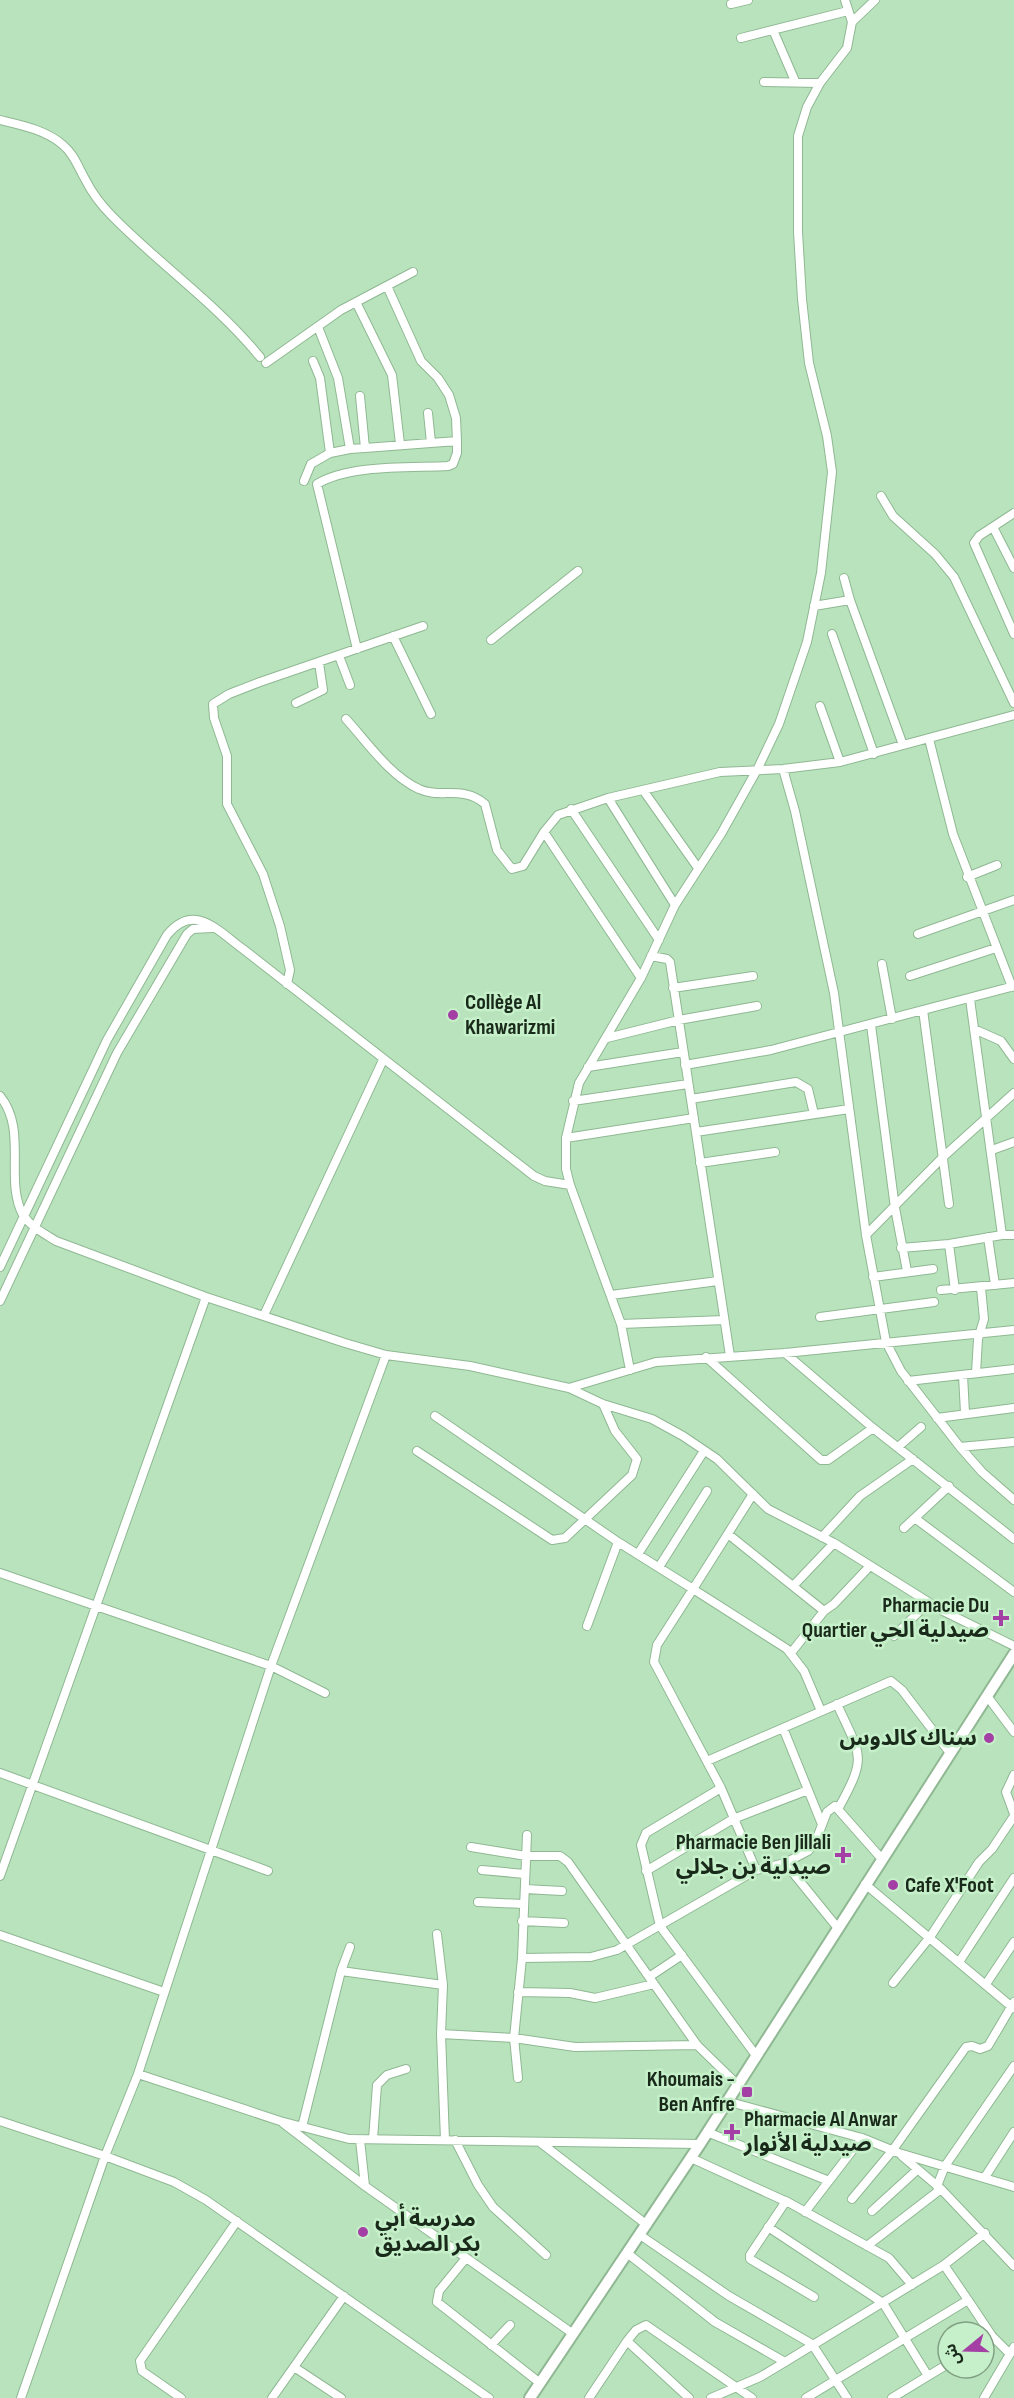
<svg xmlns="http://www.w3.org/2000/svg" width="1014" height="2398" font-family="'Sofia Sans Condensed','Noto Sans Arabic',sans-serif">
<rect width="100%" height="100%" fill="#b9e3bc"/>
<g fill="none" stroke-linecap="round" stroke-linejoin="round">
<g stroke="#8fb893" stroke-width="10">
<path id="minor" d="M 731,4 L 748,0
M 852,22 L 875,0
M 773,30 L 795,81
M 741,38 L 848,11
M 764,82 L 820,83
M 0,120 C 21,125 46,130 63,145 C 74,154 78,167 85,179 C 92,193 101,205 112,216 C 160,265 217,304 260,357
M 356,302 L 392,375 L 400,444
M 318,327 L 338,378 L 350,449 L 330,453
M 266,363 L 341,310 L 413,272
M 428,413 L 431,443
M 365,448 L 457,441 L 456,418 L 449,395 L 438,378 L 421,361 L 387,286
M 350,449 L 365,448 L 360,396
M 304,481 L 311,464 L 330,453 L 320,378 L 313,361
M 881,496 L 893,516 L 935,554 L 954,577 L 1014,703
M 1014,513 L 979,536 L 974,543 L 1014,634
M 993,527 L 1014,568
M 850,600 L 903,745
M 814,606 L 850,600 L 844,578
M 832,634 L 874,754
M 393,636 L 431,714
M 491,640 L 578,571
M 357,649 L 317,484 C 349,464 412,468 448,466 L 453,464 L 457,453 L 457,441
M 339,656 L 350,685
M 296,703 L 323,690 L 319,663
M 820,706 L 840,762
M 346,719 C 367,742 390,776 419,789 C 440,799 463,785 485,804 L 497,850 L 512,869 L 523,866 L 544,832
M 929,739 L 953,834 L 1012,987
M 783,769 L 795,811 L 834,993 L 866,1235 L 886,1342 L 901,1371 L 960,1447 L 1014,1442
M 643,790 L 698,868
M 608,798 L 675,905
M 571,809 L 659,940
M 967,877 L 997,865
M 918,934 L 1014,900
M 651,956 L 667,959 L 670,962 L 730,1356
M 882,964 L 892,1019
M 910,976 L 996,948
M 641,978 L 544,832 L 558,815 L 608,798 L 720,772 L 783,769 L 840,762 L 1014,715
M 287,984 L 290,970 L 280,926 L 263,874 L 227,804 L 227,756 L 214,718 L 213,704 L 229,694 L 260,682 L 423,626
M 673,988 L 753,976
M 970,999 L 1002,1235 L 1014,1235
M 923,1010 L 949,1204
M 871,1025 L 895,1208 L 907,1271
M 974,1029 L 1001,1041 L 1014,1059
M 607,1038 L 679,1020 L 757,1006
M 685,1065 L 771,1050 L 1014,986
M 588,1067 L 683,1052
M 0,1096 C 28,1130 4,1180 23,1215 C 31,1227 45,1234 56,1241 L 206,1297 L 345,1343 L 386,1355 L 470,1366 L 569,1388 L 603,1404 L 652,1419 L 683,1436 L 717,1459 L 768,1509 L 834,1543 L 941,1610 L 1014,1646
M 691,1099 L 796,1082 L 808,1089 L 814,1114
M 573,1101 L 688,1084
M 696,1132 L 849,1109
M 566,1138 L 694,1118
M 992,1150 L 1014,1142
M 700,1163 L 775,1152
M 866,1235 L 943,1157 L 1014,1093
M 988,1237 L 995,1285
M 949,1244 L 955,1290
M 901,1248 L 949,1244 L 1002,1235
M 0,1267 L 107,1040 L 167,935 C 194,902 217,930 243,949 L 534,1176 L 545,1181 L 570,1185
M 873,1277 L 933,1269
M 941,1290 L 1014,1283
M 611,1295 L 718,1281
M 0,1301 L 117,1053 L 187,934 L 193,929 L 212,928
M 264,1315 L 383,1060
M 820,1317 L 934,1302
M 621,1324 L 724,1320
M 785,1353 L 873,1428 L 1014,1539
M 706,1357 L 821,1460 L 828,1460 L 873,1428
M 630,1370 L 621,1324 L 570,1185 L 566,1169 L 566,1138 L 579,1083 L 641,978 L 675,905 L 721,834 L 758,768 L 779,724 L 807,642 L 821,573 L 832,472 L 827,436 L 809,363 L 802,299 L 798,232 L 798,136 L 807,107 L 820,83 L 847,48 L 852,22 L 845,0
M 976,1373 L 978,1339 L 984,1319 L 981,1288
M 963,1375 L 965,1413
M 908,1381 L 1014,1369
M 569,1388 L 656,1362 L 785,1353 L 1014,1330
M 435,1416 L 618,1542 L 693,1589 L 657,1645 L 654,1662 L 721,1788 L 756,1870
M 937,1418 L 1014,1408
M 898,1447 L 921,1427
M 960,1447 L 982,1472 L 1014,1500
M 417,1451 L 552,1540 L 565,1538 L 632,1475 L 637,1459 L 615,1431 L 603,1404
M 753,1494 L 693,1589 L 787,1649 L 804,1671 L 821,1711
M 916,1519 L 1014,1592
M 904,1528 L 949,1486
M 728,1534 L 824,1611 L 834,1604 L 869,1567
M 822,1537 L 860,1496 L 913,1459
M 638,1554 L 704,1451
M 659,1567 L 707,1491
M 0,1573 L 271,1666 L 325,1693
M 794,1585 L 834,1543
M 587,1626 L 618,1542
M 894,1636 L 928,1603
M 791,1653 L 824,1611
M 987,1696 L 1014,1732
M 837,1704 C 861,1757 868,1755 838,1809
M 783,1728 L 821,1822
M 707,1761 L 891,1681 L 902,1690 L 950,1753
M 0,1773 L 268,1871
M 1014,1775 L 1006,1792 L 1014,1814
M 721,1788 L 646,1833 L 641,1845 L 660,1926 L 755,2054
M 471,1847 L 526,1856 L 560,1856 L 568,1862 L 697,2045 L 737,2084
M 785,1863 L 837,1927
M 482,1870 L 525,1874
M 646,1871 L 733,1819 L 808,1790
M 0,1876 L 206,1297
M 865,1884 L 1013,2008
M 525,1889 L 562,1891
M 478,1902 L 523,1904
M 522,1921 L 564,1923
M 437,1934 L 443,1985 L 441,2034
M 0,1935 L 164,1992
M 522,1958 L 591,1957 L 617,1950 L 756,1870 L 785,1863 L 808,1851 L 815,1843 L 827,1812 L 835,1806 L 881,1858
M 959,1962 L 1014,1878
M 341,1971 L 443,1985
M 649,1977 L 682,1955
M 893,1983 L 930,1937 L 979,1862 L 992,1849 L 1014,1816
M 986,1984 L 1014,1942
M 518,1992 L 570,1993 L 595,1998 L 654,1984
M 138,2074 L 280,2121 L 349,2139 L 700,2144
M 518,2078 L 514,2038 L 522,1958 L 527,1835
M 726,2101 L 862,2138 L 899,2153 L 1014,2187
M 0,2121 L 105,2156 L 138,2074 L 271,1666 L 386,1355
M 283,2123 L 365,2186
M 302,2127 L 341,1971 L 350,1947
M 707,2132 L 829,2181
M 373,2139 L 377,2085 L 387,2075 L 406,2069
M 360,2140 L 365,2186 L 572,2333
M 445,2140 L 441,2034 L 514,2038 L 575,2047 L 697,2045
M 455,2140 L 478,2185 L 493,2207 L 546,2255
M 541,2143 L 647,2225
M 902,2156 L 941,2189 L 1014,2266
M 691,2158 L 785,2201
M 985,2177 L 1014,2132
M 937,2186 L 945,2166 L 1014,2066
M 852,2199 L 892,2151 L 966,2047 L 972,2046 L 980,2049 L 988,2046 L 1014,2002
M 872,2211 L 917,2170
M 805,2212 L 862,2138
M 768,2227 L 883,2303 L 928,2376 L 892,2398
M 640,2235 L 729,2296 L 812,2344 L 847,2398
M 867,2246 L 941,2189
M 627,2253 L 715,2322 L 785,2362
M 466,2258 L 439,2291 L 437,2302 L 540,2383
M 814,2297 L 750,2259 L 750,2255 L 786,2201 L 889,2258 L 912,2285
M 968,2300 L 992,2336 L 1010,2354
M 491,2345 L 510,2325
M 294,2367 L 341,2398
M 928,2376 L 948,2364
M 21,2398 L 105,2156 L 174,2182 L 206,2200 L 489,2398
M 181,2398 L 142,2371 L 140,2361 L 237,2221
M 272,2398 L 344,2296
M 589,2398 L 627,2341
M 689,2398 L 627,2341 L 636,2330 L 646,2325 L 752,2398
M 711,2398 L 760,2377 L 785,2362 L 944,2265 L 985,2233
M 806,2398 L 968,2300 L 944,2265
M 984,2398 L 1014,2347"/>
</g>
<g stroke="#8fb893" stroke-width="14">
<path id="secondary" d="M 530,2398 L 700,2144 L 1014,1654"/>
</g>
<use href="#minor" stroke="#fff" stroke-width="8"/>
<use href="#secondary" stroke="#fff" stroke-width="10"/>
</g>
<g fill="#a440a5" stroke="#c6f0c9" stroke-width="2">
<circle cx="453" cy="1015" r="6"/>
<path d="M998 1609h6v6h6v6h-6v6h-6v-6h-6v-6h6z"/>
<circle cx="989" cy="1738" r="6"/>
<path d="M840 1846h6v6h6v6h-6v6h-6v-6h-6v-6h6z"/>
<circle cx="893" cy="1885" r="6"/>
<rect x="741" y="2086" width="12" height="12" rx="3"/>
<path d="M729 2123h6v6h6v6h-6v6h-6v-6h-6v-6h6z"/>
<circle cx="363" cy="2232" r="6"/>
</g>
<g text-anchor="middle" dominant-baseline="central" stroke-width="5" stroke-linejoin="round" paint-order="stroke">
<g font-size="22" font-weight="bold" fill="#19291a" stroke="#c6f0c9" text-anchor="start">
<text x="465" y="1002">Collège Al<tspan x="465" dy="25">Khawarizmi</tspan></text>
<text x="989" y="1605" text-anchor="end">Pharmacie Du<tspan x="989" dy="25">Quartier صيدلية الحي</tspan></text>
<text x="977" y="1738" text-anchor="end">سناك كالدوس</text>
<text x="831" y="1842" text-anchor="end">Pharmacie Ben Jillali<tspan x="831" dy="25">صيدلية بن جلالي</tspan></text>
<text x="905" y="1885">Cafe X'Foot</text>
<text x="735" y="2079" text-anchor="end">Khoumais -<tspan x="735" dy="25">Ben Anfre</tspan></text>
<text x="744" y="2119">Pharmacie Al Anwar<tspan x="744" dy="25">صيدلية الأنوار</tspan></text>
<text x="375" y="2219">مدرسة أبي<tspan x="375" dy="25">بكر الصديق</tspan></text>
</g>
</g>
<g transform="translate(966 2350) rotate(251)"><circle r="28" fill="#c6f0c9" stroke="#81a083" stroke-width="1.5"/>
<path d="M0-4.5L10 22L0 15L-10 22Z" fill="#a440a5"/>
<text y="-9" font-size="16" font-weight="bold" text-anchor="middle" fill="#19291a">ش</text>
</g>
</svg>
